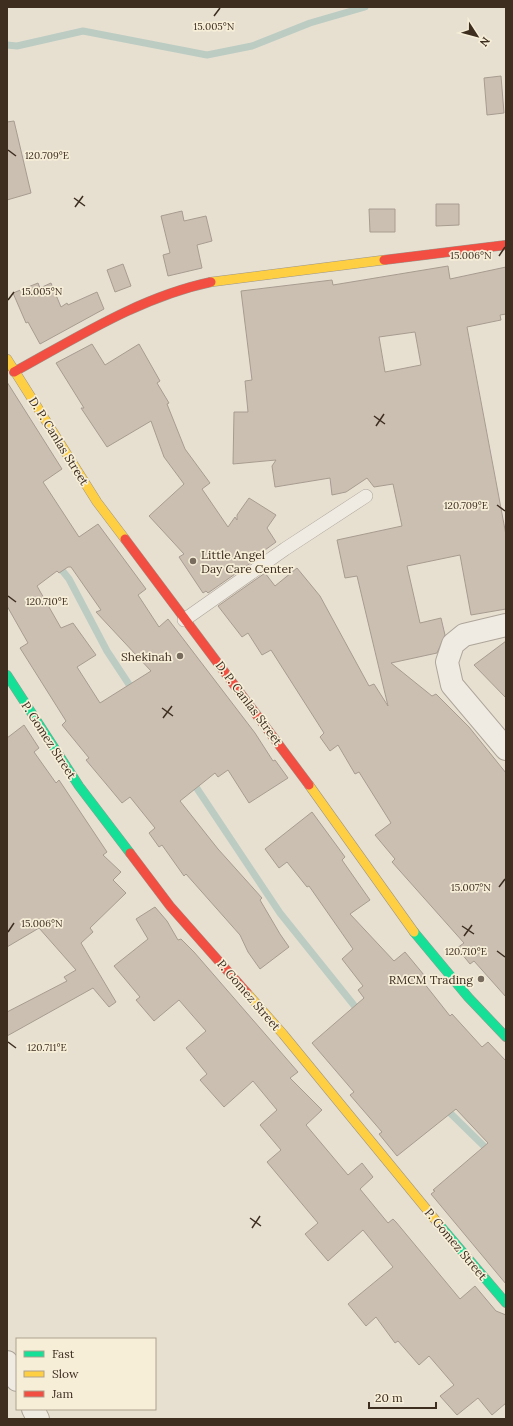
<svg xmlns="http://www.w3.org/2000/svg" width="513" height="1426" font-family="Lora,serif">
<rect width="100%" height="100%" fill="#e7e0d1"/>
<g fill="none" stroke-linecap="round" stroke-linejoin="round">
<path stroke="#bcccc2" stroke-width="7" d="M 7,45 L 17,46 L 83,31 L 207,55 L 252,46 L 310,23 L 365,7
M 57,564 L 69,579 L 107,651 L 134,692
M 192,781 L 280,913 L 361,1014
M 445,1108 L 490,1152"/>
</g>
<path fill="#cbbfb2" stroke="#a89c90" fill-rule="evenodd" d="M 501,76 L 504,113 L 487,115 L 484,78 Z
M 14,121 L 31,193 L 7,200 L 7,122 Z
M 436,204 L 459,204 L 459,225 L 436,226 Z
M 369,209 L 395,209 L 395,232 L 370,232 Z
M 182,211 L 184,221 L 206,216 L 212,241 L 197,245 L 202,268 L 168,276 L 163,255 L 170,253 L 161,216 Z
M 123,264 L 131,286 L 115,292 L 107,270 Z
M 448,266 L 450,279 L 506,267 L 506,314 L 500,315 L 501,320 L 467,327 L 506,535 L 506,609 L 471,615 L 460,555 L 407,566 L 420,623 L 441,618 L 445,635 L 437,653 L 391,663 L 432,696 L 436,694 L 469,727 L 506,773 L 506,997 L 474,961 L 470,964 L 457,948 L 464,943 L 392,862 L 395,859 L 375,835 L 391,823 L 359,772 L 355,774 L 338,745 L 330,751 L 320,737 L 324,733 L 271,650 L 262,655 L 248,633 L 242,637 L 218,606 L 265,573 L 275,586 L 297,568 L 320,596 L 369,686 L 374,684 L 388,706 L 357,576 L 345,578 L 337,540 L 402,526 L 393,484 L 374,487 L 367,478 L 346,492 L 332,495 L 330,478 L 275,487 L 272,466 L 276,460 L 233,464 L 234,412 L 248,412 L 245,381 L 252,380 L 241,291 L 332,280 L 333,285 ZM 415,332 L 421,365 L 385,372 L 379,337 Z
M 38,283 L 40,288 L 51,283 L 61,307 L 67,303 L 68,305 L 97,292 L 104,309 L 40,344 L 28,322 L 26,323 L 13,293 Z
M 92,344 L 105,365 L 139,344 L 160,381 L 157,383 L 169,403 L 167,404 L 185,449 L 210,483 L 202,489 L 228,527 L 235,517 L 237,520 L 237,515 L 249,498 L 276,515 L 267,528 L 276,542 L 254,558 L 255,560 L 208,593 L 206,591 L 203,593 L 179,557 L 184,554 L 149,516 L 184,484 L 164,457 L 151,421 L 107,447 L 81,408 L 84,408 L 56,363 Z
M 7,382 L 62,469 L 43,482 L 79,537 L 98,524 L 146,589 L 138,595 L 159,627 L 168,619 L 255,733 L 273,761 L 275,760 L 288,778 L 249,803 L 228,770 L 218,777 L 215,773 L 180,801 L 218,849 L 262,898 L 260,900 L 280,934 L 289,947 L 260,969 L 248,952 L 240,935 L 186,874 L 184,876 L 162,845 L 159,847 L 149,833 L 155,828 L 130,797 L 122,803 L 86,760 L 89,758 L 62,725 L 66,721 L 20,648 L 28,643 L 7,606 ZM 68,567 L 71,567 L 101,610 L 96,612 L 151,671 L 100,703 L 77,667 L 96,655 L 73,623 L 61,628 L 37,586 L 57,571 L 59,573 Z
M 506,641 L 506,698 L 474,665 Z
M 24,725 L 39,748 L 34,752 L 56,783 L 59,780 L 107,852 L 103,855 L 121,872 L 113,880 L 126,893 L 90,928 L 93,932 L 81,943 L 116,1002 L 109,1007 L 93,988 L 7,1036 L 7,1012 L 67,981 L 64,977 L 76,970 L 39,928 L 7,947 L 7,738 Z
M 312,812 L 345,857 L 342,860 L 370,900 L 350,914 L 394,961 L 405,952 L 424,975 L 420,978 L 450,1016 L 452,1014 L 482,1047 L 488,1042 L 506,1061 L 506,1284 L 431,1194 L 435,1191 L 433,1190 L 488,1143 L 456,1109 L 397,1156 L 379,1134 L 382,1132 L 350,1095 L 354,1092 L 312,1043 L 364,998 L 358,990 L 363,986 L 342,959 L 353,949 L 309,886 L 307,887 L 287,862 L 279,868 L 265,849 Z
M 155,907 L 167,921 L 178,940 L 181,939 L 194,952 L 298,1072 L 290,1078 L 322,1110 L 306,1125 L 348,1175 L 362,1163 L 373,1177 L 360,1189 L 388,1223 L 393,1219 L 396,1222 L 460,1299 L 475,1286 L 496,1311 L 506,1315 L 506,1403 L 492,1415 L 478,1398 L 457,1415 L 440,1396 L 454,1385 L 429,1356 L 419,1365 L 398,1341 L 395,1343 L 376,1317 L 366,1326 L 348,1304 L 393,1267 L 363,1230 L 328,1261 L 305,1234 L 318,1223 L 267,1162 L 281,1150 L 260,1125 L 277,1110 L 253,1081 L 224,1107 L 200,1080 L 207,1074 L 186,1048 L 206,1031 L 179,1000 L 154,1021 L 136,1000 L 140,997 L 114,966 L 148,939 L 136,919 Z"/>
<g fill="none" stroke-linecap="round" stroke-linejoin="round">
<g stroke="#ada599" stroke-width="14">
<path id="lane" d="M 184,620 L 285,549 L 366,496"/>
</g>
<g stroke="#ada599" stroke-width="24">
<path id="street" d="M 506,625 L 464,635 L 453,644 L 447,662 L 452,685 L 506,749
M 7,1362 L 17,1380
M 33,1409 L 38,1419"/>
</g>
<g stroke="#9c958a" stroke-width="10">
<path id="fast" d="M 7,675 L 79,786 L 130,853
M 414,932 L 468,997 L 506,1037
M 437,1222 L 506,1303"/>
</g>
<g stroke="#9c958a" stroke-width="10">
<path id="slow" d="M 211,282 L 384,260
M 7,359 L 97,502 L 125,539
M 309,785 L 414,932
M 247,993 L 283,1034 L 437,1222"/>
</g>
<g stroke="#9c958a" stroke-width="10">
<path id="jam" d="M 384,260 L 506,245
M 14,372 C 78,337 140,297 211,282
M 125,539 L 309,785
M 130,853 L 170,906 L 247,993"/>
</g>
<use href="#lane" stroke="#efebe3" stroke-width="13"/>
<use href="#street" stroke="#efebe3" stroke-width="22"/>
<use href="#fast" stroke="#16e098" stroke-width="9"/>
<use href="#slow" stroke="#ffcf43" stroke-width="9"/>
<use href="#jam" stroke="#f24e42" stroke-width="9"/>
</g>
<path fill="none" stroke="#3d2e20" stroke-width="1.5" d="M 214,16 L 220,8M 8,150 L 16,156M 74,198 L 85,206M 75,207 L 83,196M 499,256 L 505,247M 8,300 L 14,292M 374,416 L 385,424M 376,426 L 384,414M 497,505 L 505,511M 8,596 L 16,602M 162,708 L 173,716M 163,718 L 172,706M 499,887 L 505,879M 462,926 L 474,934M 8,932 L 14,923M 464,936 L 472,925M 497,951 L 505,957M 8,1042 L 16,1048M 250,1218 L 261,1226M 252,1228 L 260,1216"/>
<g fill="#786c5e" stroke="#f7eed8" stroke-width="1.5">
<circle cx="193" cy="561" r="4"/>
<circle cx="180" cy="656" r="4"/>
<circle cx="481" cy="979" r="4"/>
</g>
<g text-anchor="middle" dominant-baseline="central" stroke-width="3.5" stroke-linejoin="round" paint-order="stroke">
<g font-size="12" fill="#3d2e20" stroke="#f7eed8">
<text transform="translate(59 441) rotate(58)">D. P. Canlas Street</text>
<text transform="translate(249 703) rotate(53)">D. P. Canlas Street</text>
<text transform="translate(49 740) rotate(57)">P. Gomez Street</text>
<text transform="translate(249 995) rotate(49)">P. Gomez Street</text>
<text transform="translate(456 1244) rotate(50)">P. Gomez Street</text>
</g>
<g font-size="12" fill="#3d2e20" stroke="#f7eed8" text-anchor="end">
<text x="201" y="554" text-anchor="start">Little Angel<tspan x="201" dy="14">Day Care Center</tspan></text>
<text x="172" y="656">Shekinah</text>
<text x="473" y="979">RMCM Trading</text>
</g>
</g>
<g font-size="10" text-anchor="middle" fill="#3d2e20" stroke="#f7eed8" stroke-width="3.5" stroke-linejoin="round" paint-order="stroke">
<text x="214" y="30">15.005°N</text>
<text x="47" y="159">120.709°E</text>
<text x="471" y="259">15.006°N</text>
<text x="42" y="295">15.005°N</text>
<text x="466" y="509">120.709°E</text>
<text x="47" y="605">120.710°E</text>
<text x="471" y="891">15.007°N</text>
<text x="42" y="927">15.006°N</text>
<text x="466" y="955">120.710°E</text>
<text x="47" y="1051">120.711°E</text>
</g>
<rect width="513" height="1426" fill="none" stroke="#3d2e20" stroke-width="16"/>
<rect x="16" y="1338" width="140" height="72" fill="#f7eed8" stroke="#ada18e"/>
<rect x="24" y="1351" width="20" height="6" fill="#16e098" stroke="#ada18e"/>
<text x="52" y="1358" font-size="12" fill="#3d2e20">Fast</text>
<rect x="24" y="1371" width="20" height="6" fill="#ffcf43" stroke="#ada18e"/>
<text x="52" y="1378" font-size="12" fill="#3d2e20">Slow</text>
<rect x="24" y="1391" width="20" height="6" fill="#f24e42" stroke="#ada18e"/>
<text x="52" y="1398" font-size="12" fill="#3d2e20">Jam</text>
<g transform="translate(477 36) rotate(126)" stroke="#f7eed8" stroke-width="3" paint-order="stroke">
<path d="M0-3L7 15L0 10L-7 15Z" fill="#3d2e20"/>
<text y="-6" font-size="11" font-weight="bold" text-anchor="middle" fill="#3d2e20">N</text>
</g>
<path d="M369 1402v6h67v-6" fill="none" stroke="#3d2e20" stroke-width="2"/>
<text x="375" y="1402" font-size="12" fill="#3d2e20" stroke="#f7eed8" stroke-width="3" paint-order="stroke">20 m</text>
</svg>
